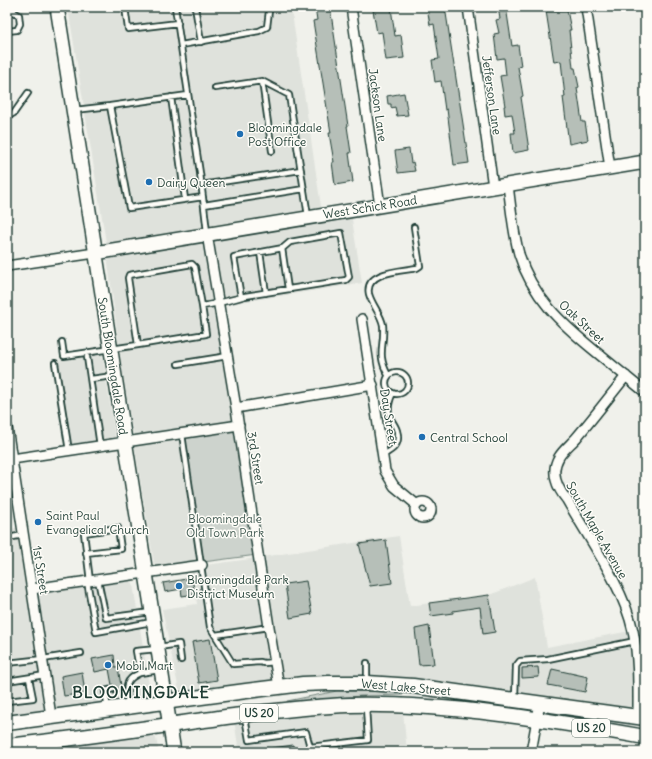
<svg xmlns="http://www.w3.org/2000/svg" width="652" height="759" font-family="Delius,sans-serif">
<rect width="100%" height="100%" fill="#f0f1eb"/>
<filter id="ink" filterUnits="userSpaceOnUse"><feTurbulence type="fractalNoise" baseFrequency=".025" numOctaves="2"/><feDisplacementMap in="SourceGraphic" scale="8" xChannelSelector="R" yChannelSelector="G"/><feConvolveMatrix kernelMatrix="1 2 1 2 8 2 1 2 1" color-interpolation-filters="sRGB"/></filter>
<g filter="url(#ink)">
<path fill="#dfe2dc" d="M 68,7 L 291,7 L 322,213 L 107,249 Z
M 351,213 L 362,283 L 222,305 L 237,424 L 134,441 L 121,362 L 107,255 Z
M 102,353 L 116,441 L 65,449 L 51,362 Z
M 181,436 L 200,563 L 155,569 L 134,444 Z
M 16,528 L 34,643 L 48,719 L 7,723 L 7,530 Z
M 399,536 L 410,606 L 492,594 L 535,577 L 547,647 L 630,631 L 635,653 L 636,714 L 464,689 L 280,689 L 262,557 Z
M 258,558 L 276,690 L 181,700 L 162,609 L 197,604 L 191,567 Z
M 132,578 L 152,704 L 52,719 L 30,592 Z
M 349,707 L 403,711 L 407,752 L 239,752 L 234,720 Z
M 154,730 L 159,752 L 7,752 Z"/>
<path fill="#cdd3cd" stroke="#768880" d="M 237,428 L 257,555 L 203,562 L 185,437 Z
M 337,691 L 402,692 L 403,695 L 361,696 L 287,702 L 287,701 Z"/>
<path fill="#b6bfb8" stroke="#1f3d34" d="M 315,7 L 330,7 L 348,126 L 347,126 L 351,153 L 349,153 L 353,182 L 335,185 L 332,162 L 334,162 L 329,133 L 331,133 L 313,21 L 317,20 Z
M 427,7 L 445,7 L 469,163 L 454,165 L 447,109 L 445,110 L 441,81 L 435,82 L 432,60 L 439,59 L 434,24 L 430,25 Z
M 498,7 L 506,7 L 512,46 L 518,45 L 521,66 L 518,67 L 523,96 L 521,97 L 529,150 L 513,153 L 511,133 L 515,133 L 512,114 L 505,115 L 504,106 L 505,106 L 500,76 L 506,75 L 504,58 L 497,59 L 494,34 L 499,33 L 496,20 L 500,19 Z
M 391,8 L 395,36 L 401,35 L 404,58 L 386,60 L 382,32 L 377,33 L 373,10 Z
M 567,10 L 571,30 L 569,30 L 573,68 L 575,68 L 579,87 L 577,88 L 582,122 L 585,122 L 588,140 L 569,144 L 563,97 L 565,97 L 561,61 L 554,62 L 546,11 Z
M 404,93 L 408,115 L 397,116 L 395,107 L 391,108 L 391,104 L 388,104 L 387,96 Z
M 409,149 L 411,163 L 413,162 L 415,171 L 398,173 L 395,151 Z
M 386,540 L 392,583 L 370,586 L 359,544 Z
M 192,578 L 195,594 L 182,596 L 181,589 L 165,592 L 163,583 Z
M 306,581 L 312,614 L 290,618 L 285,584 Z
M 489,595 L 495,632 L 483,634 L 480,607 L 453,611 L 453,613 L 431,616 L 429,603 Z
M 429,626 L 434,664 L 419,665 L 415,629 Z
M 210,639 L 217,680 L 199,683 L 192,642 Z
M 114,655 L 115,667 L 118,667 L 122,692 L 113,694 L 117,688 L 115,686 L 112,685 L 109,669 L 95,672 L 92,659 Z
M 538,667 L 539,677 L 522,678 L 522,668 Z
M 552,669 L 588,677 L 585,692 L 548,685 Z
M 82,672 L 85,693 L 64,696 L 61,676 Z
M 293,745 L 294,752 L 273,752 L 272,748 Z"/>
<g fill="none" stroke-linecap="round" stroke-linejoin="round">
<g stroke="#1f3d34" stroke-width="8">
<path id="lane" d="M 125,7 L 128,29 L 178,23
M 175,7 L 200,173 L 207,232
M 195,7 L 201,42
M 7,15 L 14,12 L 13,7
M 7,31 L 17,30 L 20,24 L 19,15 L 14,12
M 181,45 L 259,31 L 267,27 L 269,11 L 268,7
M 262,81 L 272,151
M 215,88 L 262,81 L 289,95 L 308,216
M 171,97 L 185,199
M 110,106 L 188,95
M 75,110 L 110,106 L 129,208 L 203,197
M 7,117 L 14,113 L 28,93
M 201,185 L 301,170
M 204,205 L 304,189
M 282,248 L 288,289
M 260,252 L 266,293
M 202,306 L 206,334 L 138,345 L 128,278 L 129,275 L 192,264 L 195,267 L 202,306 C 217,304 231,300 245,296 L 346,280 L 349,277 L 341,233 L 290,242 L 283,248 L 234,257 L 241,297
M 62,342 L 64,356 L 138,345
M 87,357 L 100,446
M 55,363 L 69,451
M 178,364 L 228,356
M386 383a11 11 0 1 1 22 0a11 11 0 1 1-22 0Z
M 388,375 C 376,353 385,346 383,325 C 381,314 372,305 369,294 C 364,271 403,271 417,268 L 420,266 L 414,227
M 91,379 L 113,376
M 182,434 L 210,627 L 233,664 L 260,662 L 264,663 L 276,662
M 383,455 C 393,450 401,444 397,431 C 396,426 392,422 390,417 C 387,409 389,401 393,393
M 7,538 L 24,535
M 86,553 L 121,549 L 118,528 L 84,533 L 90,581
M 98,580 L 106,618 L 151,612
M 87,581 L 96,632 L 152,622
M 215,635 L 269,627
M 159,647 L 179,644 L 181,660
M 157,649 L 136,651 L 140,673 L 160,670
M 7,663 L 43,659 L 81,653
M 7,681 L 45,675
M 367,681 L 367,663
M 515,698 L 516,666 L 520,661 L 548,659 L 635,641
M 7,701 L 33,698 L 29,678
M 128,704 C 126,689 123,680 140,673
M 108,709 L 105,691 L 113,689
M 245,717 L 249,740 L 306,732 L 310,747 L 368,740 L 366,707"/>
</g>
<g stroke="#1f3d34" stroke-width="12">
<path id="street" d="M 351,7 L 380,206
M 468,7 L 493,187
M 586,7 L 610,168
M 508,185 C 511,208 513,232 519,254 C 532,297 562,324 595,351 C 612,365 628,378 645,392
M 207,234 L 236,408 L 269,627 L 279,687
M 7,266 L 95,253
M 362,319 L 385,471 L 394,486 L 417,505
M 626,376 C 610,396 594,417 577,437 C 572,443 563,450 559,457 C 550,472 557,488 567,500 C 589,539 624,588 633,631 C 639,660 638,688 638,717
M 236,408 L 373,385
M 7,427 L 51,716
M 12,459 L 239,425
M415 510a8 8 0 1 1 16 0a8 8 0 1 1-16 0Z
M 32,589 L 202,565
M 531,752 L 540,703"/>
</g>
<g stroke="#1f3d34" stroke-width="16">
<path id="secondary" d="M 57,7 L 174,752
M 95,253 L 645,162"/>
</g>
<g stroke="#1f3d34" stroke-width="17">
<path id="primary" d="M 7,723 L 246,691 L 303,684 L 328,683 L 367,683 L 413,686 L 645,718
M 7,746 C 83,738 159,726 234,716 C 273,711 311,706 350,705 C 448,703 549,720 645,737"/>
</g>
<use href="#lane" stroke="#fdfcf7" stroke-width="4.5"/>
<use href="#street" stroke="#fdfcf7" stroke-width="9"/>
<use href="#secondary" stroke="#fdfcf7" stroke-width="13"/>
<use href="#primary" stroke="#fdfcf7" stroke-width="14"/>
</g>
</g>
<g fill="#1f6fb2" stroke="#fdfcf7" stroke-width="1.5">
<circle cx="240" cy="134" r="4"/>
<circle cx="149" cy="182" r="4"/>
<circle cx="422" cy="437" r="4"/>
<circle cx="38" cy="522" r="4"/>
<circle cx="179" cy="586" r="4"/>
<circle cx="108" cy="665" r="4"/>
</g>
<g text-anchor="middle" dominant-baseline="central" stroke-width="3" stroke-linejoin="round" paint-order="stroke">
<g fill="#fdfcf7" stroke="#62766e" stroke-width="1">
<rect x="240" y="704" width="38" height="18" rx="3"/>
<rect x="572" y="719" width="38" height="18" rx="3"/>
</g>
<g font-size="11" font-weight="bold" fill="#1f3d34">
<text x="259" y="713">US 20</text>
<text x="591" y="728">US 20</text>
</g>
<g font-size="12" fill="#1f3d34" stroke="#fdfcf7">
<text transform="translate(492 95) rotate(82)">Jefferson Lane</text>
<text transform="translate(378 105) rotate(82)">Jackson Lane</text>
<text transform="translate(370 207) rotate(-9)">West Schick Road</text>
<text transform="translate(582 322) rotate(43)">Oak Street</text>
<text transform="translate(113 366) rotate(81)">South Bloomingdale Road</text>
<text transform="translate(389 417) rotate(81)">Day Street</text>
<text transform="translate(256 458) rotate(81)">3rd Street</text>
<text transform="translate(597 530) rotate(60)">South Maple Avenue</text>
<text transform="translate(41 570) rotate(81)">1st Street</text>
<text transform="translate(406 687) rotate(5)">West Lake Street</text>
</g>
<g font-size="12" fill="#1f3d34" stroke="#fdfcf7" text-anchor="start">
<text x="248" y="127">Bloomingdale<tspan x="248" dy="14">Post Office</tspan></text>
<text x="157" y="182">Dairy Queen</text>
<text x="430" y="437">Central School</text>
<text x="46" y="515">Saint Paul<tspan x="46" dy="14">Evangelical Church</tspan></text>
<text x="187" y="579">Bloomingdale Park<tspan x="187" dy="14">District Museum</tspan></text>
<text x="116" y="665">Mobil Mart</text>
</g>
<g font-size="12" fill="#425b53" stroke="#fdfcf7">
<text x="225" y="518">Bloomingdale<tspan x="225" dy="14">Old Town Park</tspan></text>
</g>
<g font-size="16" font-weight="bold" letter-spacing="1" fill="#1f3d34" stroke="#fdfcf7">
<text x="141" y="692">BLOOMINGDALE</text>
</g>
</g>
<rect width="652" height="759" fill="none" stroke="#fdfcf7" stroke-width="24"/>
<rect x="12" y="12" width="628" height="735" fill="none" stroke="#1f3d34" stroke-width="1.5" filter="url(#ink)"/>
</svg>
